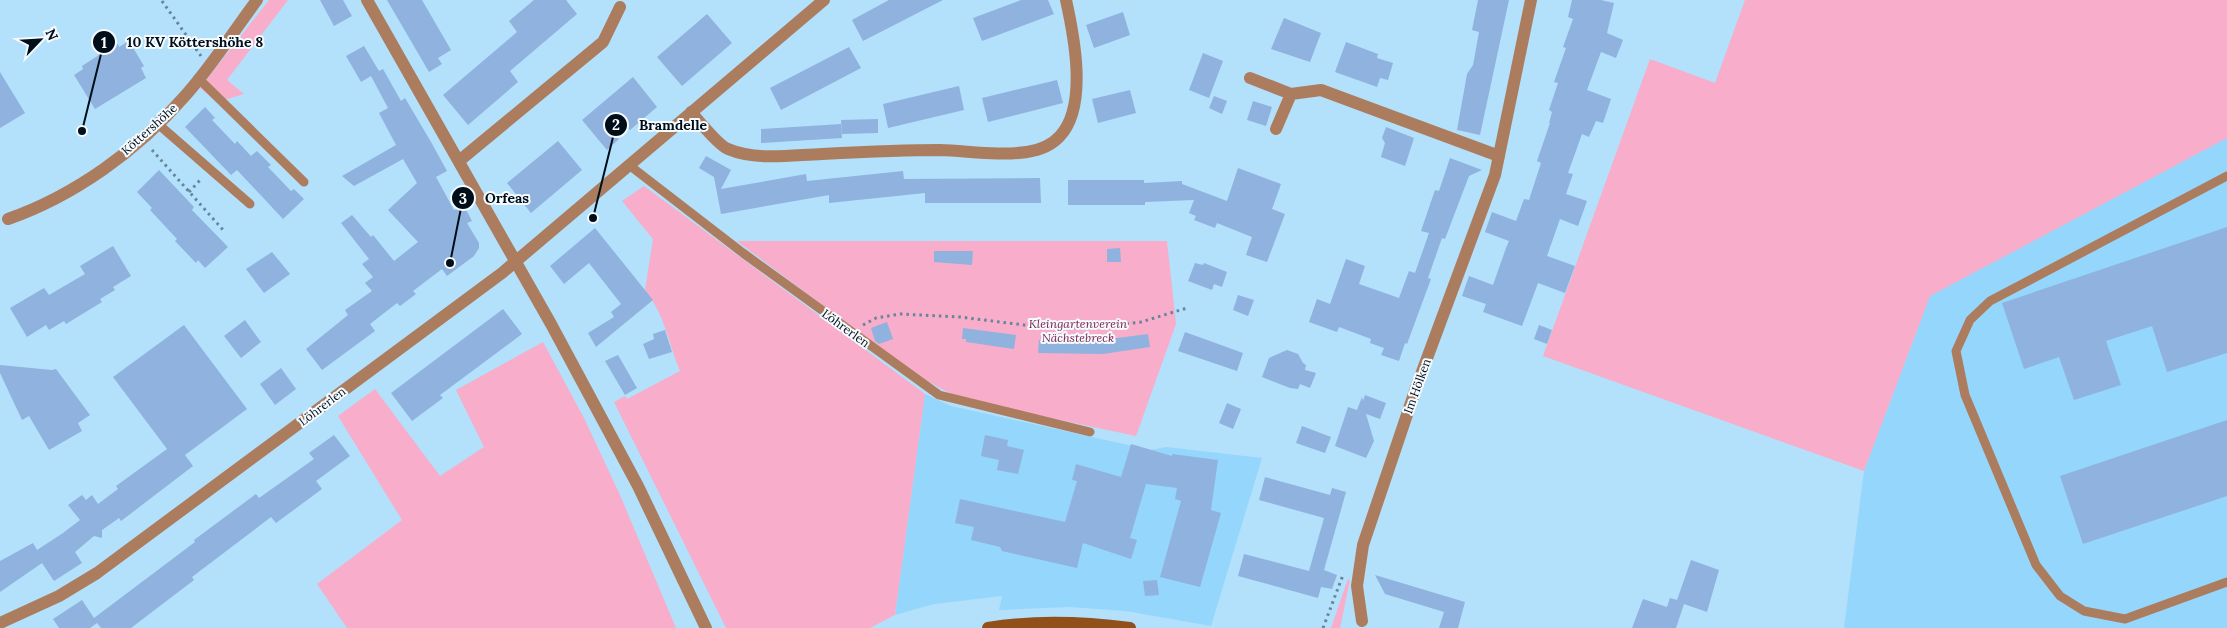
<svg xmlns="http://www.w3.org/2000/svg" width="2227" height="628" font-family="Lora,serif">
<rect width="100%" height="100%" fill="#b3e0fb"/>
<path fill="#95d6fc" d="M 2227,138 L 2227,628 L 1844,628 L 1864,471 L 1930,296 Z
M 925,394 L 951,406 L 1151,450 L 1166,447 L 1262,458 L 1211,626 L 1126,611 L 1069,607 L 999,610 L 1002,596 L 934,604 L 895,615 Z"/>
<path fill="#f8adca" d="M 269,0 L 288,0 L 227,80 L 244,94 L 217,102 L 200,88 Z
M 1745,0 L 2227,0 L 2227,138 L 1930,296 L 1864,471 L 1543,356 L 1650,59 L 1715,83 Z
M 644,186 L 925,394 L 895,615 L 870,628 L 726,628 L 614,402 L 625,396 L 627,399 L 680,371 C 669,344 664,313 645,290 L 653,239 L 622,201 Z
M 737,241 L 1167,241 L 1176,324 L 1136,436 L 961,399 L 912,373 Z
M 543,342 L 584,418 L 620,495 L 676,628 L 347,628 L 317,584 L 402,520 L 338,416 L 375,389 L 440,476 L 484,447 L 456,390 Z
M 1348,579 L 1350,580 L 1340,628 L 1331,628 Z"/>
<path fill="#90b2de" d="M 320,0 L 343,0 L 352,16 L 334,26 Z
M 387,0 L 422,0 L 451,50 L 438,58 L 442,64 L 429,72 Z
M 534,0 L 566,0 L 577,14 L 510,71 L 518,82 L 468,125 L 443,95 L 517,32 L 509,21 Z
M 889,0 L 943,0 L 863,41 L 852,20 Z
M 1021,0 L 1048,0 L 1054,14 L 982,41 L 973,18 Z
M 1478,0 L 1509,0 L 1480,135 L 1457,130 L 1467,74 L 1473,65 L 1479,32 L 1472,30 Z
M 1572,0 L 1601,0 L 1614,3 L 1607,33 L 1623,40 L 1616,58 L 1601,52 L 1587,90 L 1611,99 L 1603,123 L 1596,121 L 1589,137 L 1582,134 L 1568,173 L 1573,174 L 1566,194 L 1587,201 L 1578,226 L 1560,219 L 1547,256 L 1575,266 L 1565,293 L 1538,283 L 1522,326 L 1483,312 L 1486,304 L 1462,296 L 1469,276 L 1493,285 L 1506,248 L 1509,241 L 1485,232 L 1492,212 L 1516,221 L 1524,199 L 1529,200 L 1541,163 L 1537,161 L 1550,123 L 1549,123 L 1552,112 L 1549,110 L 1558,83 L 1554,82 L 1566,48 L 1563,47 L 1573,19 L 1568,17 Z
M 1123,12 L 1130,35 L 1094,48 L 1086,25 Z
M 707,14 L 732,43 L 682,86 L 657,57 Z
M 1284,18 L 1321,33 L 1310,62 L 1271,49 Z
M 129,41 L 144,66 L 141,68 L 146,78 L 95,109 L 74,75 L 83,69 L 82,66 L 99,55 L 118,44 L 119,47 Z
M 1346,42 L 1378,54 L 1377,58 L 1393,63 L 1388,80 L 1380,78 L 1377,87 L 1335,72 Z
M 364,46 L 379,71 L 383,69 L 401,101 L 405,98 L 431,142 L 447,171 L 436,177 L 454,210 L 464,206 L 472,221 L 467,223 L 479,243 L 479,248 L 474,256 L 447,276 L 442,269 L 413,291 L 416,294 L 400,306 L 397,303 L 370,324 L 375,331 L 322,370 L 306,349 L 348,315 L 345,310 L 372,291 L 365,283 L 373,277 L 362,264 L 369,259 L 341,223 L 352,215 L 371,237 L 373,235 L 394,261 L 418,242 L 388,210 L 417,183 L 403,159 L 354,186 L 342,176 L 396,145 L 379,113 L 388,108 L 371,76 L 361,82 L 346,56 Z
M 849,47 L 861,68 L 781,110 L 770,88 Z
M 1203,53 L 1223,61 L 1209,98 L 1189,90 Z
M 0,72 L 25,113 L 0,128 Z
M 633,77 L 657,107 L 630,130 L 623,126 L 616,136 L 619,139 L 607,150 L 582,120 Z
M 1057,80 L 1063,103 L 988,122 L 982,98 Z
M 959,86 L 964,110 L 888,128 L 883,104 Z
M 1130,90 L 1136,113 L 1098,123 L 1092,99 Z
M 1214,96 L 1227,101 L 1222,114 L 1209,108 Z
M 1253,101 L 1272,107 L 1266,126 L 1247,120 Z
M 205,107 L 215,118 L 212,120 L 235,144 L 237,141 L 251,156 L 257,151 L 271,165 L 268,167 L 291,191 L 294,189 L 304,199 L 283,219 L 237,170 L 231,175 L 185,127 Z
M 878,119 L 878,133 L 842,134 L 841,120 Z
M 841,124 L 842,138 L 761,143 L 761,129 Z
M 1386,127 L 1414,138 L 1405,166 L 1381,157 L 1385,143 L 1382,138 Z
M 558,141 L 582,170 L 531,213 L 507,183 Z
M 706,156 L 731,170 L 721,189 L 806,174 L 807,181 L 903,171 L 904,179 L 1040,178 L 1041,203 L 925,203 L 925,193 L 829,203 L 829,195 L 721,214 L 714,177 L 699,168 Z
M 1450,158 L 1482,170 L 1469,176 L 1445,239 L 1442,238 L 1428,278 L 1431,279 L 1407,344 L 1405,343 L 1399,361 L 1381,355 L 1384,348 L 1370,343 L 1371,339 L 1339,327 L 1337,332 L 1309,322 L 1317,299 L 1330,304 L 1346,259 L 1365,266 L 1359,284 L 1399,298 L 1409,271 L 1415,273 L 1429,233 L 1421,231 L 1435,190 L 1439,191 Z
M 1238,168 L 1281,184 L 1272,209 L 1285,214 L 1267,262 L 1246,255 L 1252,237 L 1217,223 L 1215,228 L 1194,220 L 1196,216 L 1189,213 L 1194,200 L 1145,202 L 1145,205 L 1068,205 L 1068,180 L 1144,180 L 1144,183 L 1182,181 L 1182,184 L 1227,201 Z
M 159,170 L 194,207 L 192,210 L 228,247 L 205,268 L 198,260 L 196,263 L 175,241 L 177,239 L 150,210 L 152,208 L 137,192 Z
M 2227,227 L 2227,353 L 2167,372 L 2152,326 L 2106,341 L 2121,385 L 2074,400 L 2059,357 L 2024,369 L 2002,303 Z
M 595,228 L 653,300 L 596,347 L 588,333 L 614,317 L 611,312 L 621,304 L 589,263 L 564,284 L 550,266 Z
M 113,246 L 131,276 L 113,287 L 115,290 L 100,299 L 102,302 L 66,324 L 64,321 L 49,330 L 46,325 L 27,337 L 10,308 L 44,288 L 49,295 L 85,274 L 80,266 Z
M 1120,248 L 1121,262 L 1107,262 L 1107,249 Z
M 934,251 L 973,251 L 972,265 L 934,262 Z
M 272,252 L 290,274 L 264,293 L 246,269 Z
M 1195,263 L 1203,265 L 1204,263 L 1227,272 L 1222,287 L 1214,284 L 1212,290 L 1188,281 Z
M 1238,295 L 1254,300 L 1248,316 L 1233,310 Z
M 503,309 L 522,334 L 440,395 L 443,398 L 412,421 L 391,393 Z
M 245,320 L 261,342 L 241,358 L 224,336 Z
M 887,322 L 893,339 L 879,344 L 875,341 L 871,328 Z
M 184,325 L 247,409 L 185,455 L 193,466 L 121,521 L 119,518 L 102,530 L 102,538 L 94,536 L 75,552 L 82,563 L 54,581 L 42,563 L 0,592 L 0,561 L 33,543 L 37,550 L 63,533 L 80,520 L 68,505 L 82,495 L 86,500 L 92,495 L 98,504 L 118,489 L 116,486 L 167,449 L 113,377 Z
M 1539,325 L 1552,330 L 1547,344 L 1534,339 Z
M 963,328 L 1016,335 L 1014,349 L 966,342 L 966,339 L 962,339 Z
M 665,330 L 672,352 L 649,359 L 643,344 L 654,339 L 653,334 Z
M 1185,332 L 1243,353 L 1237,371 L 1178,351 Z
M 1148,334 L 1150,347 L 1103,354 L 1038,353 L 1039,340 L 1086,340 L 1086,342 Z
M 1287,350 L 1298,354 L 1303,363 L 1306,365 L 1305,370 L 1316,373 L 1310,388 L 1300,384 L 1298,389 L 1290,388 L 1262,377 L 1269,358 Z
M 618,355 L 637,388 L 625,395 L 605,361 Z
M 0,365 L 52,370 L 56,369 L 90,415 L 78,423 L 82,431 L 49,450 L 29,416 L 22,420 L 0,373 Z
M 281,368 L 296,389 L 275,405 L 260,384 Z
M 1365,395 L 1386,403 L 1380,419 L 1366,414 L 1374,441 L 1366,458 L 1335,446 L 1348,407 L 1357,410 L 1362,397 L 1363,401 Z
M 1227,403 L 1241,409 L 1233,429 L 1219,423 Z
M 2227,420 L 2227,496 L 2083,544 L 2060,476 Z
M 1302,426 L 1331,437 L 1325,453 L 1296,443 Z
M 334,435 L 350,456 L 316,481 L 322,489 L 276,523 L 271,517 L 192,577 L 194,580 L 131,628 L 101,628 L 97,623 L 90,628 L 59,628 L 53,619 L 82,600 L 94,618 L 195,542 L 194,540 L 256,494 L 259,498 L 314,459 L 309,453 Z
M 985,435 L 1008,440 L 1007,446 L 1024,450 L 1018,474 L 997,470 L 999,460 L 981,456 Z
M 1131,444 L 1172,456 L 1172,454 L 1218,460 L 1211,510 L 1221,513 L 1200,587 L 1160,577 L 1181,501 L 1175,499 L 1177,488 L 1146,484 L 1130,538 L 1137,540 L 1131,559 L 1083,543 L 1077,568 L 1002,551 L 1000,547 L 971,540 L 974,527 L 955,523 L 960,499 L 1065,522 L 1077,481 L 1072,480 L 1076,464 L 1121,477 Z
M 1265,477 L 1330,495 L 1332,488 L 1346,492 L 1324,570 L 1337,575 L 1332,589 L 1321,587 L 1318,598 L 1238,576 L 1244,554 L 1309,571 L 1324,518 L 1259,500 Z
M 1691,560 L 1719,570 L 1707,612 L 1684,604 L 1676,628 L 1632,628 L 1643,599 L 1667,607 L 1670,598 L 1677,600 Z
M 1375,575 L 1465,602 L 1458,628 L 1439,628 L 1444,612 L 1385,594 Z
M 1157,580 L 1159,595 L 1145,596 L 1143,581 Z"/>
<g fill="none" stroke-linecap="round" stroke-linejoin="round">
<path stroke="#658599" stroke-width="3" stroke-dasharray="2.5 4" stroke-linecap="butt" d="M 162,1 L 201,56
M 152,150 L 224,231
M 189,192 L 202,178
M 863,325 L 876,318 L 900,314 L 960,317 L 1048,328 L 1088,328 L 1141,322 L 1187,308
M 1323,628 L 1343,575"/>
<path stroke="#ab7d5e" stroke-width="9" d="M 198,78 L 304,182
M 158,124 L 250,204
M 629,165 L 743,253 L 939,395 L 1090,432
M 2227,176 L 1990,301 L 1970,320 L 1956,351 L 1965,395 L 2036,565 L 2060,596 L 2084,611 L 2125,619 L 2227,582"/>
<path stroke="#ab7d5e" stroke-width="12" d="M 367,0 L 551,324 L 638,486 L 706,628
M 1250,78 L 1291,94 L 1321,90 L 1499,156
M 691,112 C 698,120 719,146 728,149 C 756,161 792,155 822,154 C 861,152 901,150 940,150 C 969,151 999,156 1027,152 C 1040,150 1052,145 1060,136 C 1088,106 1074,36 1066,0
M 1276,129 L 1291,94
M 459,161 L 603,42 L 620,7
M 8,219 C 74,196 138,150 184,97 C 211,67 233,32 257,0
M 1362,621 L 1357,586 L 1363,545 L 1416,388 L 1495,175 L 1531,0
M 0,623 L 59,596 L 97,573 L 502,273 L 824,0"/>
<path stroke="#914f1a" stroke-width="12" d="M 988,628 C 1035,620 1083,622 1130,628"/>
</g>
<g text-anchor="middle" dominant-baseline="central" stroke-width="4" stroke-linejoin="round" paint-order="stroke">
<g font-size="12" fill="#000e19" stroke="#f5fbfe">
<text transform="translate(149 129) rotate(-42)">Köttershöhe</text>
<text transform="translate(846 328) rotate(36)">Löhrerlen</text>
<text transform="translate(1417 386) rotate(-70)">Im Hölken</text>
<text transform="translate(322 406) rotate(-37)">Löhrerlen</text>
</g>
<g font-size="12" font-style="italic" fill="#7c224d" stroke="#f5fbfe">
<text x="1078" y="323">Kleingartenverein<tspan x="1078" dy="14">Nächstebreck</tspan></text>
</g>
</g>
<path fill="none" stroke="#000e19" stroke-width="2" d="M82 131L104 42M593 218L616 125M450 263L463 198"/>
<g fill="#000e19" stroke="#f5fbfe" stroke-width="2">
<circle cx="82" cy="131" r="5"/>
<circle cx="593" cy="218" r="5"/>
<circle cx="450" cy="263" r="5"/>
<circle cx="104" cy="42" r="12"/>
<circle cx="616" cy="125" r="12"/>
<circle cx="463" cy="198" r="12"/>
</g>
<g font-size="15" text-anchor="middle" font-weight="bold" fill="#fff">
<text x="104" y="48">1</text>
<text x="616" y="130">2</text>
<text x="463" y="204">3</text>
</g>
<g font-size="14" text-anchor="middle" font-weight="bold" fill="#000e19" stroke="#f5fbfe" stroke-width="4" stroke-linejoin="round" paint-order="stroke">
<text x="195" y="47">10 KV Köttershöhe 8</text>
<text x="673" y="130">Bramdelle</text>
<text x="507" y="203">Orfeas</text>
</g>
<g transform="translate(40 40) rotate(65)" stroke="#f5fbfe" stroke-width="4" paint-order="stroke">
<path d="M0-4L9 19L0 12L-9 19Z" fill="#000e19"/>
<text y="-8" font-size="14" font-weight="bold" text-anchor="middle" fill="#000e19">N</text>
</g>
</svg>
